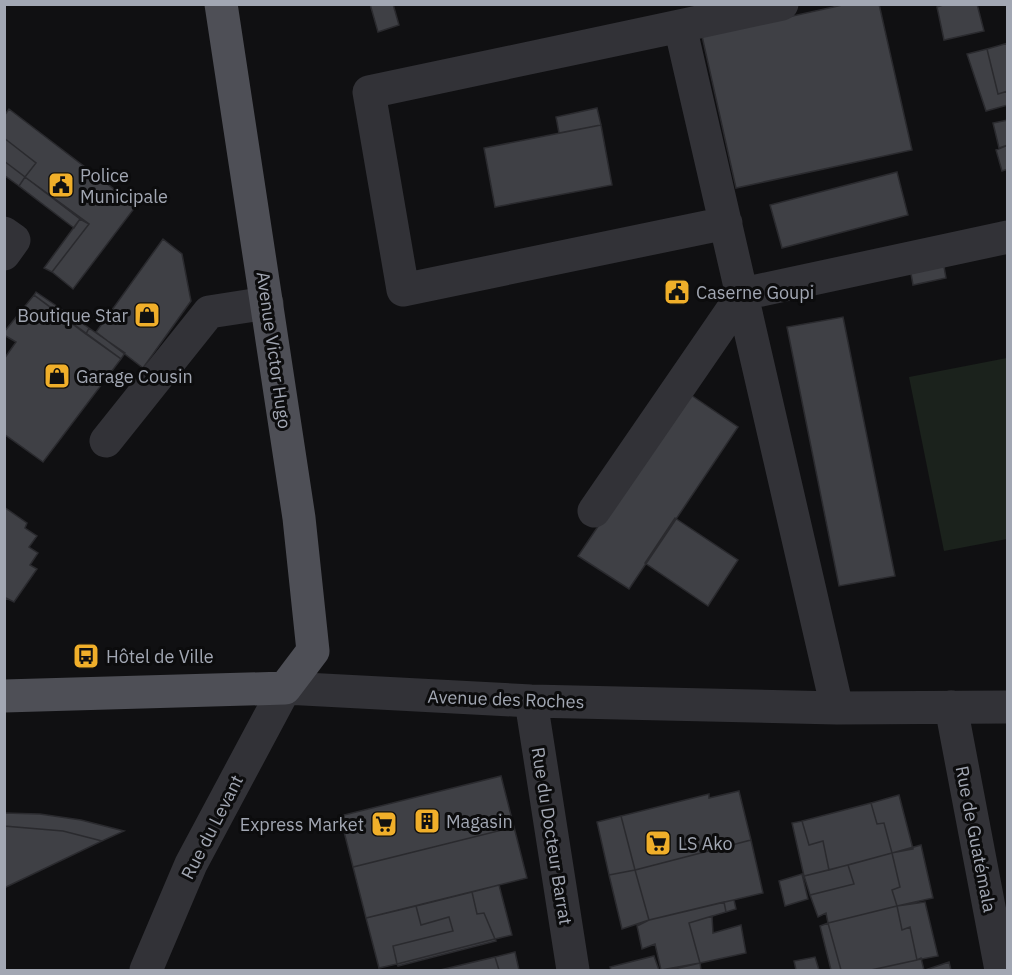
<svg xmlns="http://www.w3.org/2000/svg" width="1012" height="975" font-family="'IBM Plex Sans',sans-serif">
<rect width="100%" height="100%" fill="#101012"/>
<path fill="#1b221c" d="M 1007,358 L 1007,539 L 944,551 L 909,377 Z"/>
<path fill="#3f4045" stroke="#2a2a2e" stroke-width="1.5" d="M 370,4 L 393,4 L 399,25 L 378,32 Z
M 847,4 L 879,4 L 912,150 L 736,188 L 702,36 Z
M 946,4 L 977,4 L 984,31 L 944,40 L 937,7 Z
M 1008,43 L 1008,91 L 998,94 L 987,49 Z
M 987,49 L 998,94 L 1008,91 L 1008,105 L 986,111 L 967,54 Z
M 597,108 L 601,125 L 559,133 L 556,117 Z
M 9,109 L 136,206 L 73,289 L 52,272 L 89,224 L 25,177 L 36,163 L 4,138 L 4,116 Z
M 1008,120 L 1008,145 L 999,148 L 993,123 Z
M 601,125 L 612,185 L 495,207 L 484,148 Z
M 4,138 L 36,163 L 25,177 L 4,161 Z
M 1008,145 L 1008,169 L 1002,171 L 996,150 Z
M 4,161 L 25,177 L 19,186 L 4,175 Z
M 897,172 L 908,215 L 782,248 L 770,205 Z
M 25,177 L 80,219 L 74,228 L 19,186 Z
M 80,219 L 89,224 L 52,272 L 44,268 Z
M 163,239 L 182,254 L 191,301 L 143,368 L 96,332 Z
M 943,261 L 946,278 L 913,285 L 910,268 Z
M 36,292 L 89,328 L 86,334 L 34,295 Z
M 34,295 L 121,359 L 43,462 L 4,434 L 4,359 L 16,342 L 4,335 L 4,332 Z
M 843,317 L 895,576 L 839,586 L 787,327 Z
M 89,328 L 125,353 L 121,359 L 86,334 Z
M 688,393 L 738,427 L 629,589 L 578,556 Z
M 4,507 L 27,523 L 25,528 L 37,536 L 29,547 L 38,553 L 30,565 L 37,569 L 14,602 L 6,598 L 4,601 Z
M 675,518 L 738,560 L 708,606 L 645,563 Z
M 501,776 L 514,827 L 353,867 L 340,816 Z
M 739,791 L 751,840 L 635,870 L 621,816 L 709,794 L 709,798 Z
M 899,795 L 913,849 L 892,853 L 884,823 L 877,824 L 871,803 Z
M 871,803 L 877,824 L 884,823 L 892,853 L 829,870 L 823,841 L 809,845 L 802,821 Z
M 4,813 L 40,814 L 81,820 L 124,831 L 102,841 L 63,831 L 4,826 Z
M 621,816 L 635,870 L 609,875 L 597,822 Z
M 802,821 L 809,845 L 823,841 L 829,870 L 804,876 L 792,823 Z
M 4,826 L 63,831 L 102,841 L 4,888 Z
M 514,827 L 527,878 L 366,918 L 353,867 Z
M 751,840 L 763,893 L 649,920 L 635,870 Z
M 921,845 L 933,898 L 897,906 L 892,890 L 900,887 L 892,853 Z
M 892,853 L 900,887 L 892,890 L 897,906 L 828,923 L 826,913 L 818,917 L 810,895 L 854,884 L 848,865 Z
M 848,865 L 854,884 L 810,895 L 804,876 Z
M 635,870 L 649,920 L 622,929 L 609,875 Z
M 802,874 L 808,899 L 785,906 L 779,881 Z
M 499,885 L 512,935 L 495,939 L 484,913 L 477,914 L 472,892 Z
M 472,892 L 477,914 L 484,913 L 495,939 L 397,964 L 393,946 L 453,931 L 449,917 L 421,925 L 416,906 Z
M 734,900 L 736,909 L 726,912 L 724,902 Z
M 724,902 L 726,912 L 689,923 L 700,963 L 661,970 L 655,944 L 642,949 L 637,926 L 649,920 Z
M 925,902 L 938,956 L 917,960 L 910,927 L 902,930 L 897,906 Z
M 416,906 L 421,925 L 449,917 L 453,931 L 393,946 L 397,964 L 379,968 L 366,918 Z
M 897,906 L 902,930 L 910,927 L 917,960 L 871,970 L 841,970 L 828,923 Z
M 712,916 L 713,933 L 741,925 L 746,953 L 700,963 L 689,923 Z
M 828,923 L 841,970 L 831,970 L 820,926 Z
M 495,939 L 496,941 L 398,966 L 397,964 Z
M 515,952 L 519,970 L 499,970 L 495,957 Z
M 654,956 L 659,970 L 611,970 L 610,967 Z
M 495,957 L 499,970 L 440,970 Z
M 815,957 L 819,970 L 796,970 L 794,961 Z
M 921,958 L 924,970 L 871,970 L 917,960 Z
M 949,962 L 951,970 L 925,970 Z
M 700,963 L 701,970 L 670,970 Z"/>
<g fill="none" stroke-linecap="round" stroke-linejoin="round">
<path stroke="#323237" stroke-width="33" d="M 680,26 L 782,4
M 726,223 L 403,290 L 369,92 L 680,26 L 837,708
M 4,233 L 14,240 L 4,254
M 106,441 L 209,312 L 267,303
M 594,511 L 743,294 L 1008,237
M 531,701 L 573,970
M 951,707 L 1001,970
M 146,970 L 191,864 L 285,688 L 531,701 L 837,708 L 1008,707"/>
<path stroke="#4e4f56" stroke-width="33" d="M 4,696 L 285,688 L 313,651 L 299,518 L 221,4"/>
</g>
<defs>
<g id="civic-square" transform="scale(1.35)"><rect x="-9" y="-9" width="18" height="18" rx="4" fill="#f0af2a" stroke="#0c0c0d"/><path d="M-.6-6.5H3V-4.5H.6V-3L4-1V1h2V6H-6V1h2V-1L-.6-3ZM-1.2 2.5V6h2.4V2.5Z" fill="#111"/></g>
<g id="shop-square" transform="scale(1.35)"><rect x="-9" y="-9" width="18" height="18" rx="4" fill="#f0af2a" stroke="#0c0c0d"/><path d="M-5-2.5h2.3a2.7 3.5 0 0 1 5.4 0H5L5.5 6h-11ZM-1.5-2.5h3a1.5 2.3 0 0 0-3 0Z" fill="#111"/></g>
<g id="bus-square" transform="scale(1.35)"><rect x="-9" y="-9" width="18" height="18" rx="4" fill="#f0af2a" stroke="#0c0c0d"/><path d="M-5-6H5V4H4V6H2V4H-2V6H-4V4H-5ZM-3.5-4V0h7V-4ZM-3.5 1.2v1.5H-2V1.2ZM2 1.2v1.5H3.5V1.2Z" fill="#111"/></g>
<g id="building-square" transform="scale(1.35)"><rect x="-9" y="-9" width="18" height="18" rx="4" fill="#f0af2a" stroke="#0c0c0d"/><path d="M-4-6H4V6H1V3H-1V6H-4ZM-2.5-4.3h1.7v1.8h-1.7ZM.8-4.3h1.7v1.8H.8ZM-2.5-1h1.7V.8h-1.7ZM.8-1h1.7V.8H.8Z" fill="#111"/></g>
<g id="supermarket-square" transform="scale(1.35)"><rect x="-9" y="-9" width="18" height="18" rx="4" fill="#f0af2a" stroke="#0c0c0d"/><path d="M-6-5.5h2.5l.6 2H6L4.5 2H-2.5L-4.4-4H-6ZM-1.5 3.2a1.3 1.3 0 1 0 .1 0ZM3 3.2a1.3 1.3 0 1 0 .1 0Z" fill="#111"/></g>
</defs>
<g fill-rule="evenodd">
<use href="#civic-square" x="61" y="185"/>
<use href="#civic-square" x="677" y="292"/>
<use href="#shop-square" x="147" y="315"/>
<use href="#shop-square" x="57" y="376"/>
<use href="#bus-square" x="86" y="656"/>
<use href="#building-square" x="427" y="821"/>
<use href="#supermarket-square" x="384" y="824"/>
<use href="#supermarket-square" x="658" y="843"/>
</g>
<g text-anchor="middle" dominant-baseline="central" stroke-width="6" stroke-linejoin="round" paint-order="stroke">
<g font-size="18" fill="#a2a7b3" stroke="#0c0c0d" text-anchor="start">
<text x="80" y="175">Police<tspan x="80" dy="21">Municipale</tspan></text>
<text x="696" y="292">Caserne Goupi</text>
<text x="128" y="315" text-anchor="end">Boutique Star</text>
<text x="76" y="376">Garage Cousin</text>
<text x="106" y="656">Hôtel de Ville</text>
<text x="446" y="821">Magasin</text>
<text x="364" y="824" text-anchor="end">Express Market</text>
<text x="678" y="843">LS Ako</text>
</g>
<g font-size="18" fill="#a2a7b3" stroke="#0c0c0d">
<text transform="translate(274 350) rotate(82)">Avenue Victor Hugo</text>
<text transform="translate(506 699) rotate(2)">Avenue des Roches</text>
<text transform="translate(212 827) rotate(-63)">Rue du Levant</text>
<text transform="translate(552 836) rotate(81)">Rue du Docteur Barrat</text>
<text transform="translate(976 839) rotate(79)">Rue de Guatémala</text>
</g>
</g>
<rect width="1012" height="975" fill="none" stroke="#a2a7b3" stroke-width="12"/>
</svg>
